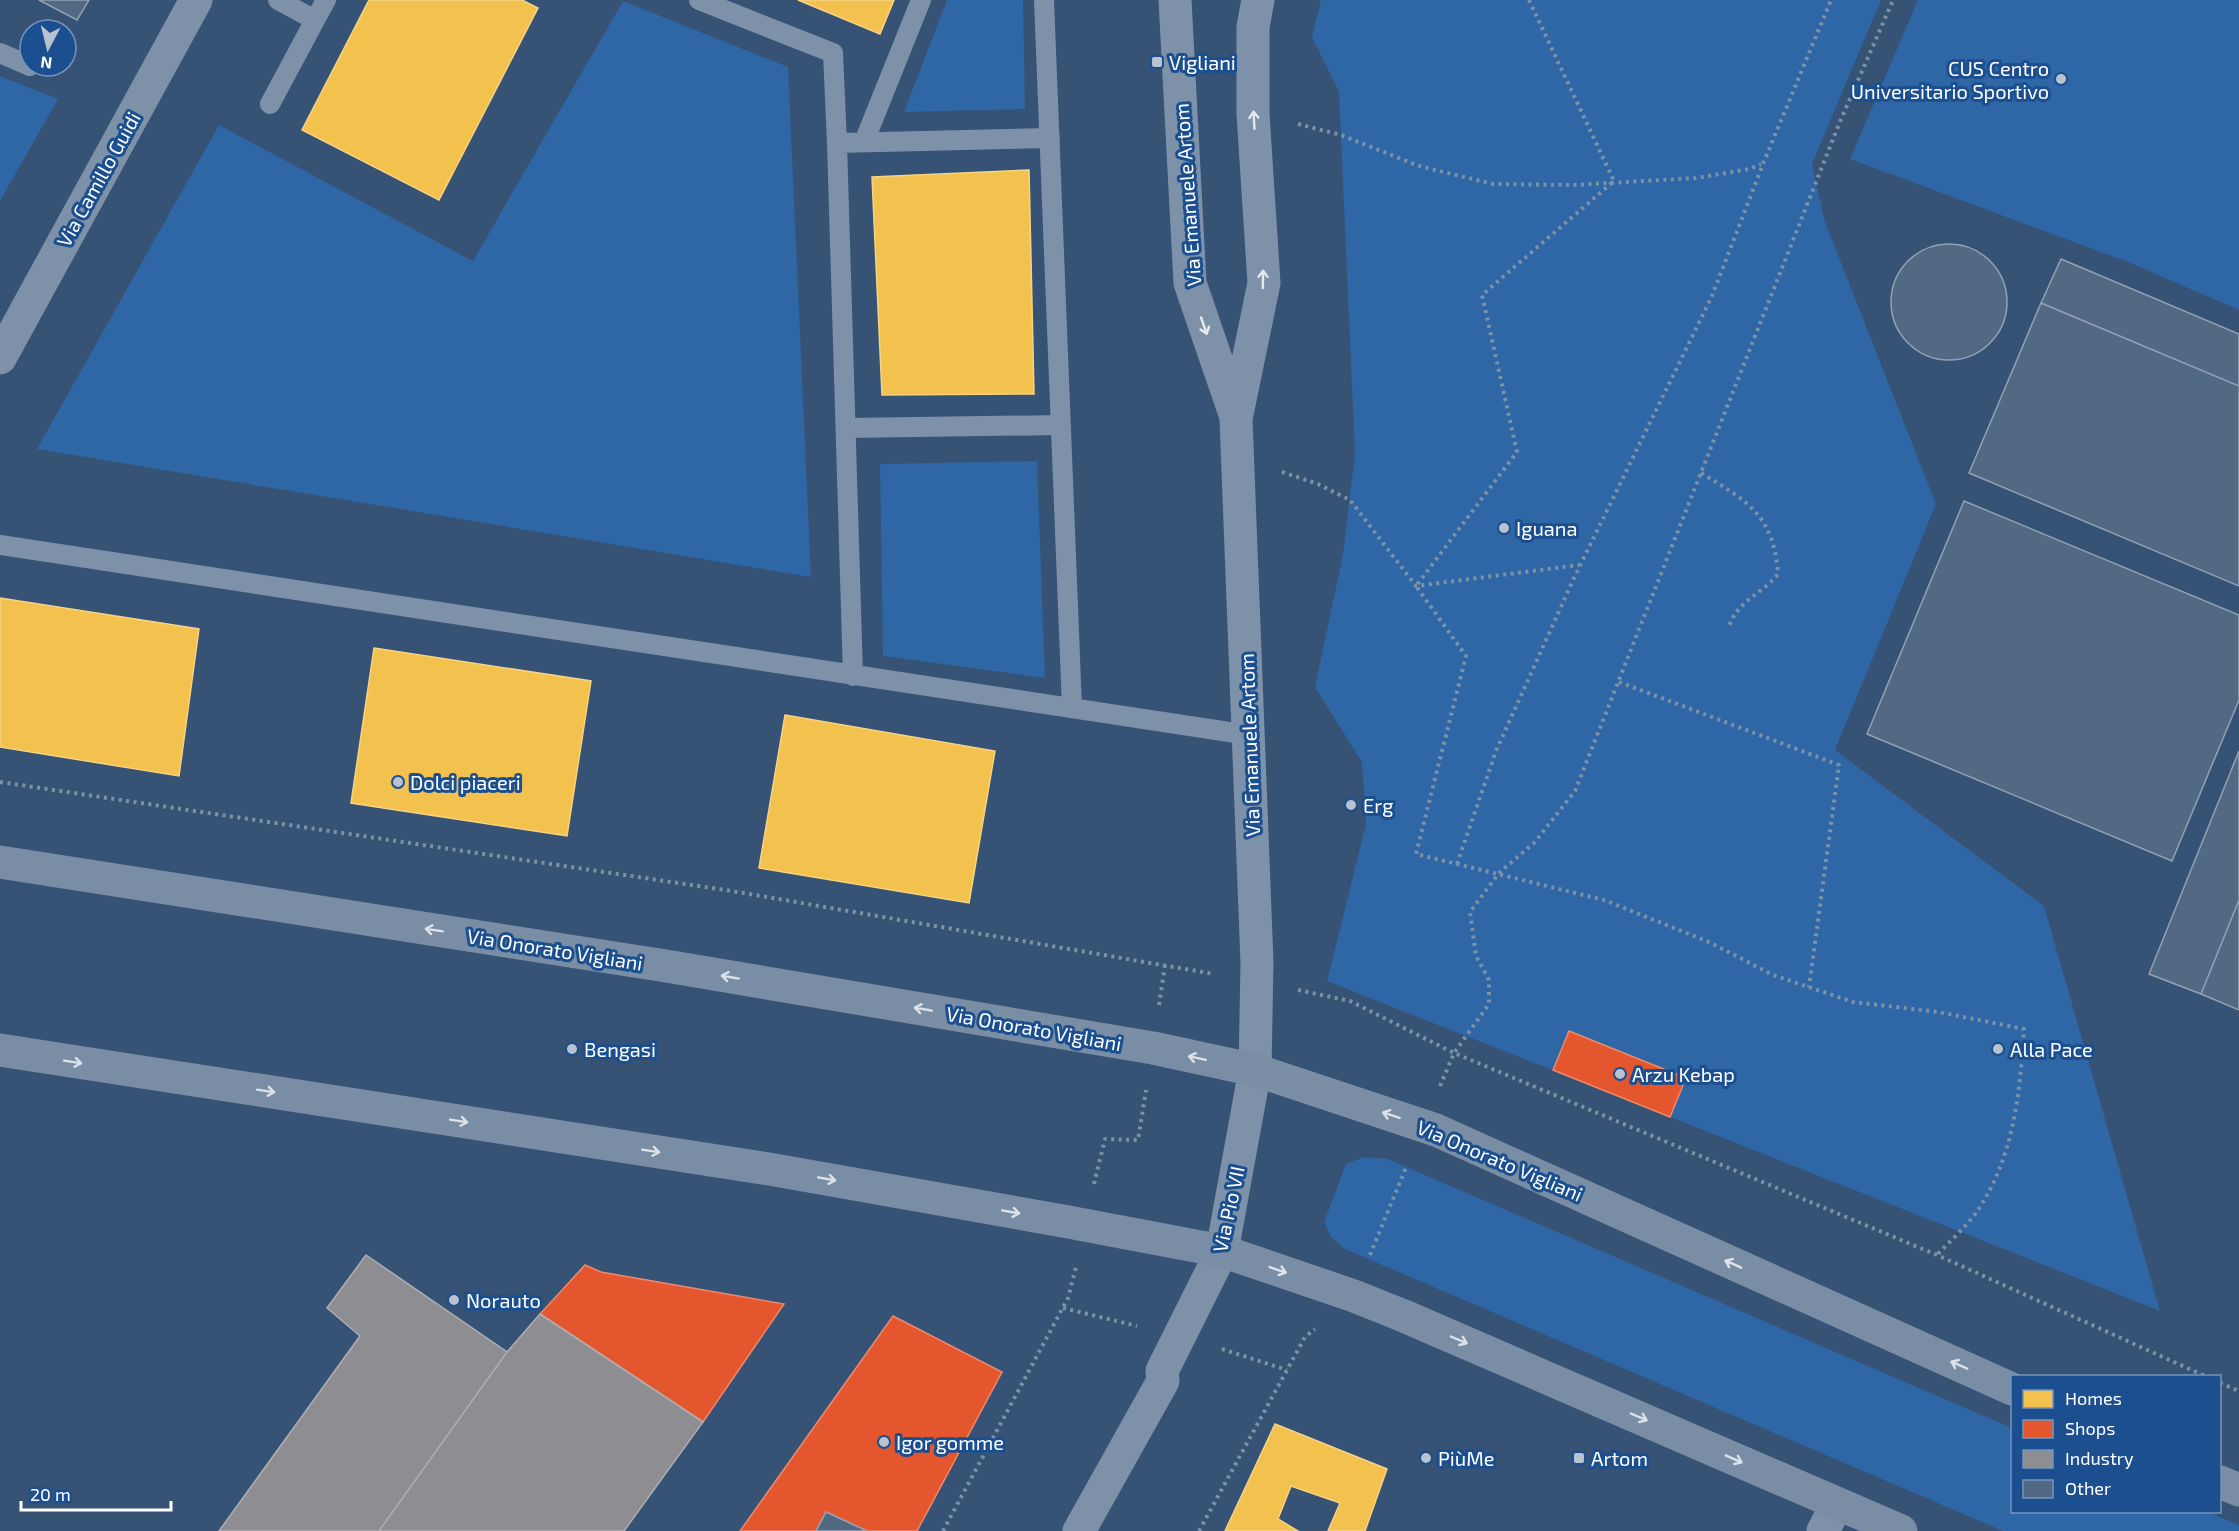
<svg xmlns="http://www.w3.org/2000/svg" width="2239" height="1531" font-family="'Exo 2',sans-serif">
<rect width="100%" height="100%" fill="#365274"/>
<path fill="#2f66a5" d="M 947,0 L 1023,0 L 1025,109 L 904,112 Z
M 1321,0 L 1881,0 L 1812,164 L 1825,222 L 1936,504 L 1835,750 L 2044,906 L 2160,1311 L 1327,981 L 1366,824 L 1362,762 L 1315,687 L 1343,554 L 1355,454 L 1339,92 L 1312,37 Z
M 1918,0 L 2239,0 L 2239,310 L 2128,262 L 1850,159 Z
M 623,1 L 788,67 L 811,577 L 37,449 L 219,125 L 473,261 Z
M 0,76 L 58,99 L 0,201 Z
M 1037,461 L 1045,678 L 883,656 L 880,464 Z
M 1364,1157 L 1388,1159 L 2012,1428 L 2012,1512 L 2208,1512 L 2239,1525 L 2239,1531 L 2003,1531 L 1345,1249 L 1331,1237 L 1324,1222 L 1346,1164 Z"/>
<path fill="#f2c14e" stroke="#f6d483" stroke-width="1.5" d="M 369,0 L 522,0 L 538,8 L 439,200 L 302,130 Z
M 798,0 L 894,0 L 880,34 Z
M 1029,170 L 1034,394 L 882,395 L 872,177 Z
M 0,598 L 199,629 L 179,776 L 0,747 Z
M 374,648 L 591,681 L 567,836 L 351,803 Z
M 785,715 L 995,751 L 969,903 L 759,868 Z
M 1275,1424 L 1387,1469 L 1365,1531 L 1328,1531 L 1340,1503 L 1291,1486 L 1278,1519 L 1298,1531 L 1225,1531 Z"/>
<path fill="#e4572e" stroke="#ec896d" stroke-width="1.5" d="M 1569,1031 L 1686,1078 L 1670,1117 L 1553,1070 Z
M 585,1265 L 601,1272 L 784,1304 L 703,1422 L 540,1314 Z
M 893,1316 L 1002,1372 L 917,1531 L 867,1531 L 826,1512 L 816,1531 L 740,1531 Z"/>
<path fill="#8d8d92" stroke="#afafb3" stroke-width="1.5" d="M 366,1255 L 507,1352 L 379,1531 L 219,1531 L 360,1336 L 327,1308 Z
M 540,1314 L 703,1422 L 624,1531 L 379,1531 L 507,1352 Z"/>
<path fill="#526984" stroke="#92a2b6" stroke-width="1.5" d="M 39,0 L 89,0 L 77,20 Z
M1891 302a58 58 0 1 1 116 0a58 58 0 1 1-116 0Z
M 2061,259 L 2239,334 L 2239,386 L 2041,303 Z
M 2041,303 L 2239,386 L 2239,586 L 1969,473 Z
M 1964,501 L 2239,615 L 2239,700 L 2172,861 L 1867,734 Z
M 2239,751 L 2239,900 L 2201,994 L 2149,974 Z
M 2239,900 L 2239,1010 L 2201,994 Z
M 826,1512 L 867,1531 L 816,1531 Z"/>
<g fill="none" stroke-linecap="round" stroke-linejoin="round">
<path stroke="#7d92a8" stroke-width="4" stroke-dasharray="3 4.5" stroke-linecap="butt" d="M 1529,0 L 1614,181 L 1482,295 L 1517,452 L 1416,586 L 1466,656 L 1416,854 L 1604,900 L 1709,942 L 1773,975 L 1853,1002 L 1938,1012 L 2024,1029 C 2020,1093 2014,1156 1978,1210 C 1967,1226 1950,1241 1937,1255
M 1298,124 L 1341,135 L 1419,166 L 1493,184 L 1574,185 L 1696,178 L 1750,169 L 1761,164
M 1282,472 L 1318,484 L 1350,500 L 1416,586 L 1579,565
M 1701,473 C 1748,501 1774,516 1778,574 C 1759,597 1738,599 1728,629
M 1619,682 L 1839,765 L 1809,987
M 0,782 L 732,891 L 1214,974
M 1457,864 L 1496,751 L 1573,580 L 1712,296 L 1763,164 L 1831,0
M 1298,990 L 1350,1001 L 1454,1053 L 1937,1255 L 2205,1376
M 1159,1005 L 1165,965
M 1440,1086 L 1454,1053 L 1489,1004 L 1489,980 L 1476,956 L 1470,912 L 1499,873 L 1535,842 L 1575,791 L 1839,124 L 1893,0
M 1094,1184 L 1105,1139 L 1138,1140 L 1146,1090
M 1370,1255 L 1407,1165
M 1063,1308 L 1137,1326
M 1222,1349 L 1287,1370
M 2220,1383 L 2239,1391
M 943,1531 L 1068,1298 L 1076,1267
M 1199,1531 L 1305,1337 L 1315,1329"/>
<path stroke="#7d92a8" stroke-width="20" d="M 278,0 L 315,20 L 326,0
M 699,0 L 833,53 L 837,143
M 1044,0 L 1072,708
M 0,53 L 30,66
M 270,104 L 315,20
M 864,142 L 921,0
M 846,428 L 1061,425
M 0,545 L 1249,735
M 853,676 L 837,143 L 1050,138"/>
<path stroke="#7d92a8" stroke-width="33" d="M 0,358 L 196,0
M 1823,1531 L 1837,1504"/>
<path stroke="#7d92a8" stroke-width="33" d="M 1175,0 L 1190,283 L 1236,417
M 1079,1531 L 1163,1381 L 1162,1371 L 1222,1251 L 1255,1070 L 1257,963 L 1236,419 L 1264,283 L 1253,114 L 1253,27 L 1258,0"/>
<path stroke="#798da4" stroke-width="33" d="M 0,862 L 666,966 L 1153,1048 L 1255,1070 L 1436,1130 L 2012,1389
M 0,1050 L 769,1169 L 1063,1221 L 1222,1251 L 1354,1296 L 1404,1316 L 1901,1531
M 2220,1482 L 2239,1490"/>
</g>
<defs><path id="oneway-shaft" d="M-6 0H5M1.5-3L5.5 0L1.5 3" fill="none" stroke-width="1.6" stroke-linecap="round" stroke-linejoin="round" transform="scale(1.5)"/></defs>
<g stroke="#e5e9ee">
<use href="#oneway-shaft" transform="translate(1254 120) rotate(-93)"/>
<use href="#oneway-shaft" transform="translate(1263 279) rotate(-89)"/>
<use href="#oneway-shaft" transform="translate(1204 326) rotate(71)"/>
</g>
<g stroke="#dee2e8">
<use href="#oneway-shaft" transform="translate(434 930) rotate(-171)"/>
<use href="#oneway-shaft" transform="translate(730 977) rotate(-170)"/>
<use href="#oneway-shaft" transform="translate(923 1009) rotate(-170)"/>
<use href="#oneway-shaft" transform="translate(1197 1058) rotate(-168)"/>
<use href="#oneway-shaft" transform="translate(73 1062) rotate(9)"/>
<use href="#oneway-shaft" transform="translate(266 1091) rotate(9)"/>
<use href="#oneway-shaft" transform="translate(1391 1115) rotate(-162)"/>
<use href="#oneway-shaft" transform="translate(459 1121) rotate(9)"/>
<use href="#oneway-shaft" transform="translate(651 1151) rotate(9)"/>
<use href="#oneway-shaft" transform="translate(827 1179) rotate(10)"/>
<use href="#oneway-shaft" transform="translate(1011 1212) rotate(10)"/>
<use href="#oneway-shaft" transform="translate(1733 1264) rotate(-156)"/>
<use href="#oneway-shaft" transform="translate(1278 1270) rotate(19)"/>
<use href="#oneway-shaft" transform="translate(1459 1340) rotate(23)"/>
<use href="#oneway-shaft" transform="translate(1959 1365) rotate(-156)"/>
<use href="#oneway-shaft" transform="translate(1639 1417) rotate(23)"/>
<use href="#oneway-shaft" transform="translate(1734 1459) rotate(24)"/>
</g>
<g fill="#b9c2ce" stroke="#1b4f8f" stroke-width="2">
<rect x="1151" y="56" width="12" height="12" rx="3"/>
<circle cx="2061" cy="79" r="6"/>
<circle cx="1504" cy="528" r="6"/>
<circle cx="398" cy="782" r="6"/>
<circle cx="1351" cy="805" r="6"/>
<circle cx="572" cy="1049" r="6"/>
<circle cx="1998" cy="1049" r="6"/>
<circle cx="1620" cy="1074" r="6"/>
<circle cx="454" cy="1300" r="6"/>
<circle cx="884" cy="1442" r="6"/>
<circle cx="1426" cy="1458" r="6"/>
<rect x="1573" y="1452" width="12" height="12" rx="3"/>
</g>
<g text-anchor="middle" dominant-baseline="central" stroke-width="6" stroke-linejoin="round" paint-order="stroke">
<g font-size="20" fill="#fff" stroke="#1b4f8f" text-anchor="start">
<text x="1169" y="62">Vigliani</text>
<text x="2049" y="68" text-anchor="end">CUS Centro<tspan x="2049" dy="23">Universitario Sportivo</tspan></text>
<text x="1516" y="528">Iguana</text>
<text x="410" y="782">Dolci piaceri</text>
<text x="1363" y="805">Erg</text>
<text x="584" y="1049">Bengasi</text>
<text x="2010" y="1049">Alla Pace</text>
<text x="1632" y="1074">Arzu Kebap</text>
<text x="466" y="1300">Norauto</text>
<text x="896" y="1442">Igor gomme</text>
<text x="1438" y="1458">PiùMe</text>
<text x="1591" y="1458">Artom</text>
</g>
<g font-size="20" fill="#fff" stroke="#1b4f8f">
<text transform="translate(98 179) rotate(-61)">Via Camillo Guidi</text>
<text transform="translate(1187 195) rotate(-94)">Via Emanuele Artom</text>
<text transform="translate(1249 745) rotate(-92)">Via Emanuele Artom</text>
<text transform="translate(555 949) rotate(9)">Via Onorato Vigliani</text>
<text transform="translate(1034 1028) rotate(10)">Via Onorato Vigliani</text>
<text transform="translate(1500 1160) rotate(23)">Via Onorato Vigliani</text>
<text transform="translate(1228 1209) rotate(-78)">Via Pio VII</text>
</g>
</g>
<rect x="2011" y="1375" width="210" height="138" fill="#1b4f8f" stroke="#7695bc" stroke-width="1.5"/>
<rect x="2023" y="1390" width="30" height="18" fill="#f2c14e" stroke="#7695bc" stroke-width="1.5"/>
<text x="2065" y="1405" font-size="18" fill="#ffffff">Homes</text>
<rect x="2023" y="1420" width="30" height="18" fill="#e4572e" stroke="#7695bc" stroke-width="1.5"/>
<text x="2065" y="1435" font-size="18" fill="#ffffff">Shops</text>
<rect x="2023" y="1450" width="30" height="18" fill="#8d8d92" stroke="#7695bc" stroke-width="1.5"/>
<text x="2065" y="1465" font-size="18" fill="#ffffff">Industry</text>
<rect x="2023" y="1480" width="30" height="18" fill="#526984" stroke="#7695bc" stroke-width="1.5"/>
<text x="2065" y="1495" font-size="18" fill="#ffffff">Other</text>
<g transform="translate(48 48) rotate(187)"><circle r="28" fill="#1b4f8f" stroke="#7695bc" stroke-width="1.5"/>
<path d="M0-4.5L10 22L0 15L-10 22Z" fill="#b9c2ce"/>
<text y="-9" font-size="16" font-weight="bold" text-anchor="middle" fill="#ffffff">N</text>
</g>
<path d="M21 1501v9h150v-9" fill="none" stroke="#ffffff" stroke-width="3"/>
<text x="30" y="1501" font-size="18" fill="#ffffff" stroke="#1b4f8f" stroke-width="4.5" paint-order="stroke">20 m</text>
</svg>
